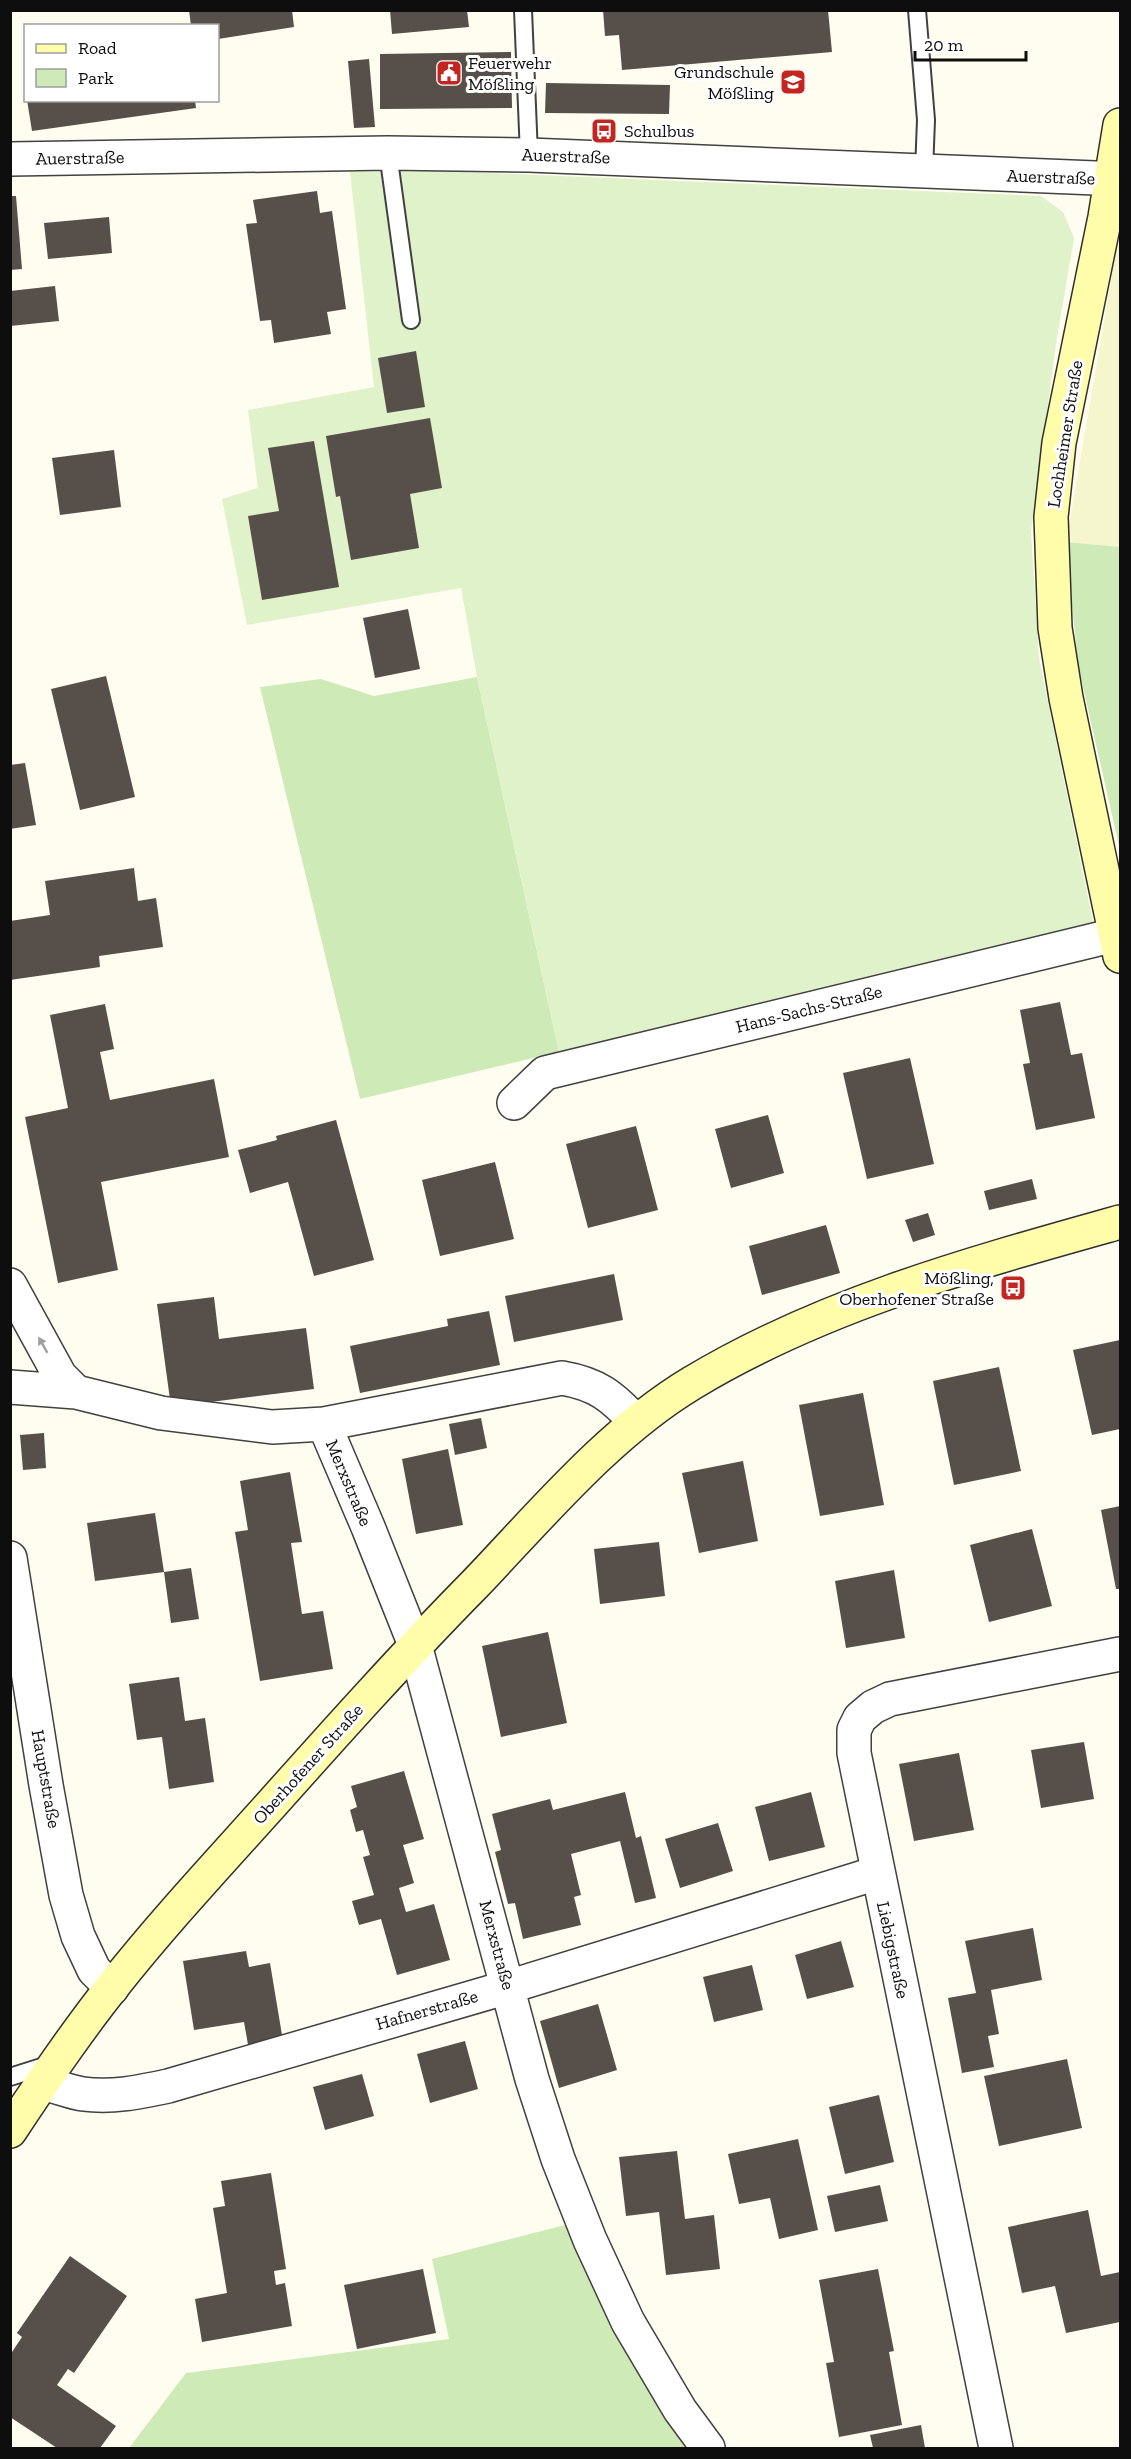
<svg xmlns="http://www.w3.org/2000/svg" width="1131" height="2459" font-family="'Zilla Slab',serif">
<rect width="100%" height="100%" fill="#fffdef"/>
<path fill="#f6f6ce" d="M 1120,228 L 1120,547 L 1066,542 L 1069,525 Z"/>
<path fill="#ceebb7" d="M 1066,542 L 1120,547 L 1120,850 L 1078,665 Z
M 477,677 L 559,1052 L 360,1099 L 260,687 L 321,679 L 374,696 Z
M 569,2224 L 602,2306 L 661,2409 L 691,2448 L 129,2448 L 186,2373 L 449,2339 L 432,2259 Z"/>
<path fill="#e0f2c9" d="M 439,171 L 1041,196 L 1063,212 L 1074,238 L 1056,344 L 1031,532 L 1039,658 L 1093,922 L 559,1052 L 477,677 L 461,588 L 247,625 L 222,499 L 258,488 L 248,410 L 374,387 L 350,172 Z"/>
<path fill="#57504a" d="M 189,10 L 292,10 L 294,27 L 218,39 L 218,26 L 191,26 Z
M 390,10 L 467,10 L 469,27 L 392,34 Z
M 603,10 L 828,10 L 832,52 L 622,70 L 619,35 L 605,36 Z
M 511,52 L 512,108 L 380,109 L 380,54 Z
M 369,59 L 375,127 L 354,128 L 348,61 Z
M 546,83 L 670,85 L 669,114 L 545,113 Z
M 27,100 L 195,100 L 196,108 L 32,131 Z
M 317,191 L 320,213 L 332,211 L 346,309 L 327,312 L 331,334 L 274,343 L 271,320 L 260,321 L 246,224 L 257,223 L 253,200 Z
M 10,196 L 16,196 L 22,269 L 10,270 Z
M 109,217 L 112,253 L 48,259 L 44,223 Z
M 55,286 L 59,321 L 10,326 L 10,291 Z
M 416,351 L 425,407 L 387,413 L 378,358 Z
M 430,418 L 442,488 L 410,494 L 419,548 L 351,560 L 340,496 L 336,497 L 326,436 Z
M 314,441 L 339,587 L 262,600 L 248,516 L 279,511 L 268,448 Z
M 114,450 L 121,507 L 60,515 L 52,458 Z
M 408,609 L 420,669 L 375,678 L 363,618 Z
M 106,676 L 135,797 L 80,810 L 51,689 Z
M 25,763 L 36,825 L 10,829 L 10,765 Z
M 134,868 L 138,901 L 156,898 L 163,947 L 99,956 L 100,967 L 10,980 L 10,921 L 50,915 L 45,881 Z
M 1060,1002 L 1071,1055 L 1082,1053 L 1095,1118 L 1036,1130 L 1023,1064 L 1030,1063 L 1020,1010 Z
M 105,1004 L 114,1049 L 100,1052 L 110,1100 L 214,1079 L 229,1157 L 101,1182 L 118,1270 L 58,1283 L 25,1117 L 68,1108 L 50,1015 Z
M 910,1058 L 934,1164 L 867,1179 L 843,1073 Z
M 768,1115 L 784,1173 L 731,1188 L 715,1129 Z
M 336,1120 L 374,1260 L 314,1276 L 288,1182 L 250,1193 L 238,1150 L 277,1140 L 276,1136 Z
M 636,1126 L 658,1210 L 588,1228 L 566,1144 Z
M 495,1162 L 514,1239 L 440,1256 L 422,1180 Z
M 1032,1179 L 1037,1199 L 989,1210 L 984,1191 Z
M 928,1213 L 935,1235 L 913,1242 L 905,1220 Z
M 826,1225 L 840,1273 L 762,1295 L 749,1246 Z
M 614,1274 L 623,1320 L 514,1342 L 505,1296 Z
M 214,1297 L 219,1339 L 306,1328 L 314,1389 L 171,1407 L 157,1304 Z
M 489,1311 L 500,1365 L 360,1393 L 350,1346 L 448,1326 L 447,1319 Z
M 1120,1340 L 1120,1429 L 1092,1435 L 1073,1350 Z
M 999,1367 L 1021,1471 L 954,1485 L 933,1381 Z
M 863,1393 L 884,1505 L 820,1516 L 799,1405 Z
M 481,1418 L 487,1448 L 455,1455 L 449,1424 Z
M 44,1433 L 46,1468 L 23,1470 L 20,1435 Z
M 448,1449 L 463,1525 L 416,1534 L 402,1459 Z
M 743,1461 L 758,1541 L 699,1553 L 682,1473 Z
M 290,1472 L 302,1542 L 291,1543 L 302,1614 L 323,1611 L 333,1669 L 260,1681 L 235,1532 L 248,1530 L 240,1481 Z
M 1120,1506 L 1120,1589 L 1116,1589 L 1101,1510 Z
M 155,1513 L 164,1572 L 95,1581 L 87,1523 Z
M 1032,1529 L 1052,1606 L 989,1622 L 970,1545 Z
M 659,1542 L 665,1596 L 600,1604 L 594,1549 Z
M 191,1568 L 199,1619 L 171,1623 L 164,1572 Z
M 894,1570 L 905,1638 L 846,1648 L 835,1581 Z
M 548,1632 L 567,1723 L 501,1737 L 482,1646 Z
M 179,1677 L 185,1721 L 205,1718 L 214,1782 L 169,1789 L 162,1737 L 137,1740 L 129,1684 Z
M 1084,1742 L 1094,1799 L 1041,1808 L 1031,1750 Z
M 959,1753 L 974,1830 L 914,1841 L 899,1764 Z
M 404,1771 L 424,1839 L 403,1845 L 414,1883 L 399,1888 L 406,1912 L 434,1904 L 450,1960 L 397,1975 L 381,1919 L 359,1925 L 352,1901 L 374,1895 L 363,1857 L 370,1855 L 363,1830 L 356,1832 L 350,1810 L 357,1807 L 351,1786 Z
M 625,1792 L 636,1838 L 641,1836 L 656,1898 L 635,1903 L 620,1841 L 571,1854 L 581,1895 L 574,1897 L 581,1925 L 523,1939 L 515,1903 L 508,1904 L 495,1852 L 501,1850 L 492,1814 L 550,1799 L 553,1810 Z
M 811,1792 L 825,1847 L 769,1861 L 755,1807 Z
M 718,1823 L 733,1871 L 680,1888 L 665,1839 Z
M 1033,1928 L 1042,1980 L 991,1990 L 999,2034 L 988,2036 L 994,2067 L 962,2073 L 948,1998 L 976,1993 L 965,1941 Z
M 841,1941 L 854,1987 L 807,1999 L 795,1955 Z
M 246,1951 L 249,1967 L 270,1963 L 284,2047 L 250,2056 L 244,2022 L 194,2030 L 183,1961 Z
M 752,1965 L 763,2010 L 714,2022 L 703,1977 Z
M 598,2004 L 617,2070 L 559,2088 L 540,2021 Z
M 465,2041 L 478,2089 L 430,2103 L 417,2054 Z
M 1067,2059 L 1082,2128 L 999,2146 L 984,2076 Z
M 362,2074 L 374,2116 L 325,2130 L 313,2087 Z
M 879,2095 L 894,2162 L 845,2174 L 829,2107 Z
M 798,2139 L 818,2230 L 779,2239 L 770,2198 L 739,2204 L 728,2154 Z
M 677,2151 L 685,2219 L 714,2215 L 720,2269 L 666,2275 L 659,2212 L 626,2216 L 619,2157 Z
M 271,2173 L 286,2269 L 274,2271 L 276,2285 L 285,2283 L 292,2326 L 202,2342 L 195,2299 L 227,2293 L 213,2208 L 225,2206 L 221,2181 Z
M 880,2185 L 888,2221 L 835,2232 L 827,2196 Z
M 1088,2210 L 1101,2276 L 1120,2272 L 1120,2322 L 1066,2333 L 1055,2286 L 1022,2293 L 1008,2227 Z
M 70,2256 L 127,2296 L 74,2373 L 68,2369 L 57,2385 L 116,2426 L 100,2448 L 57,2448 L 10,2417 L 10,2355 L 22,2337 L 17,2333 Z
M 423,2269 L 436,2333 L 357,2349 L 344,2285 Z
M 878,2269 L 894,2351 L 889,2352 L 902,2425 L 839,2437 L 826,2363 L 834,2362 L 819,2280 Z
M 921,2425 L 925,2448 L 873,2448 L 870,2435 Z"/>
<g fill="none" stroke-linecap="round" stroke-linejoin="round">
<g stroke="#414141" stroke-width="20">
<path id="lane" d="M 523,10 L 529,155
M 917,10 L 926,120 L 924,171
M 388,153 L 411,320
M 10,2077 L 51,2064"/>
</g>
<g stroke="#414141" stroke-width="36">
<path id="street" d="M 10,159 L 388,153 L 529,155 L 1120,179
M 514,1103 L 545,1073 L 1115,935
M 10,1285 L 60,1376 L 76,1392
M 10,1387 L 76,1392 L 161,1413 L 272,1427 L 324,1424 L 562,1378 C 597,1384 612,1396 636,1422
M 324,1424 L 368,1527 L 415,1645 L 532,2079 L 558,2159 L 590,2240 L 628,2322 L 680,2410 L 708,2448
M 10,1558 L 46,1785 L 66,1895 L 78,1936 L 94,1970 L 112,1988
M 42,2083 C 56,2086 70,2092 83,2094 C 112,2098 140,2092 168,2086 L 508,1987 L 877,1873
M 996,2448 L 854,1753 L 854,1730 L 860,1718 L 873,1707 L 890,1699 L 1120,1654"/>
</g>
<g stroke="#303030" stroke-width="36">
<path id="secondary" d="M 1120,125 L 1105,217 L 1059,443 L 1051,517 L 1055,628 L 1066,698 L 1120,956
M 10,2131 C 43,2081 76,2032 113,1986 C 162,1924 216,1866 269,1807 C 336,1732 404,1656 475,1584 C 542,1514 609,1433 692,1383 C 823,1304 974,1263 1120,1222"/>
</g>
<use href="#lane" stroke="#fff" stroke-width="16"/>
<use href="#street" stroke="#fff" stroke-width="33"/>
<use href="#secondary" stroke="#fffcaa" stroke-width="33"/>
</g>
<defs><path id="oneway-solid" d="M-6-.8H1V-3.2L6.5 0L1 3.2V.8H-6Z" transform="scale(1.5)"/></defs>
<use fill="#9f9f9f" href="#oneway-solid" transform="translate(43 1345) rotate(-119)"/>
<defs>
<g id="civic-square" transform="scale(1.35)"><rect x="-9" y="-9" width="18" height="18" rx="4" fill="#c32621" stroke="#fff"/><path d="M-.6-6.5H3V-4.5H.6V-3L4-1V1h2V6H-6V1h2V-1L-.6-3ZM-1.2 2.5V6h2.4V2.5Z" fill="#fff"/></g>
<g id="school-square" transform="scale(1.35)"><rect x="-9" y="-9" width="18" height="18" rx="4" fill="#c32621" stroke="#fff"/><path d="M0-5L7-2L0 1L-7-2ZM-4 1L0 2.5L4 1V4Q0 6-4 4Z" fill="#fff"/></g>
<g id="bus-square" transform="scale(1.35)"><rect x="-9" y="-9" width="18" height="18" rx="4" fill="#c32621" stroke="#fff"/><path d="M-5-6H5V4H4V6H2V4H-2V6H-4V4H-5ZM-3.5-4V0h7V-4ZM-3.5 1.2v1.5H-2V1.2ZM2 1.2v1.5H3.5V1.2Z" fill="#fff"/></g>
</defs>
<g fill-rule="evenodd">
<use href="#civic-square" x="449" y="73"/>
<use href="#school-square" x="793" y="82"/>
<use href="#bus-square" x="604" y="131"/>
<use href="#bus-square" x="1013" y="1288"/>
</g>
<g text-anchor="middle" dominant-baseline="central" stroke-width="6" stroke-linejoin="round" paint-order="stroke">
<g font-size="18" fill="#0e0e0e" stroke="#fff" text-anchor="start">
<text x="468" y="63">Feuerwehr<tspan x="468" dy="21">Mößling</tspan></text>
<text x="774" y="72" text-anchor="end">Grundschule<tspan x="774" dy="21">Mößling</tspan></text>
<text x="624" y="131">Schulbus</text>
<text x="994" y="1278" text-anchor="end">Mößling,<tspan x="994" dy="21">Oberhofener Straße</tspan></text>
</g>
<g font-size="18" fill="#0e0e0e" stroke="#fff">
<text transform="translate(566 156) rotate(2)">Auerstraße</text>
<text transform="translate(80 158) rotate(-1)">Auerstraße</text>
<text transform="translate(1051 177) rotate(2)">Auerstraße</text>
<text transform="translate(1065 434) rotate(-81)">Lochheimer Straße</text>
<text transform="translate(809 1009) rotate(-14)">Hans-Sachs-Straße</text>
<text transform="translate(349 1483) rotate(67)">Merxstraße</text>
<text transform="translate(308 1764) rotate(-48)">Oberhofener Straße</text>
<text transform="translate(46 1779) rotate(80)">Hauptstraße</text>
<text transform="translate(497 1945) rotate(75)">Merxstraße</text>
<text transform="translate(893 1950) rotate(78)">Liebigstraße</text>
<text transform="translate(427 2010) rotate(-16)">Hafnerstraße</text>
</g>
</g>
<rect width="1131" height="2459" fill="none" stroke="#0e0e0e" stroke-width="24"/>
<rect x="24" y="24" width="195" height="78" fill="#ffffff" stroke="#9f9f9f" stroke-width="1.5"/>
<rect x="36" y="44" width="30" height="9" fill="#fffcaa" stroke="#9f9f9f" stroke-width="1.5"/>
<text x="78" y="54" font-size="18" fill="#0e0e0e">Road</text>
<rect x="36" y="69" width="30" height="18" fill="#ceebb7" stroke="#9f9f9f" stroke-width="1.5"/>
<text x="78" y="84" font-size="18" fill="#0e0e0e">Park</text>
<path d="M915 51v9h111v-9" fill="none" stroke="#0e0e0e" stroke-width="3"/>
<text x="924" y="51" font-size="18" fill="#0e0e0e" stroke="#ffffff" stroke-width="4.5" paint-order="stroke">20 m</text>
</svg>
